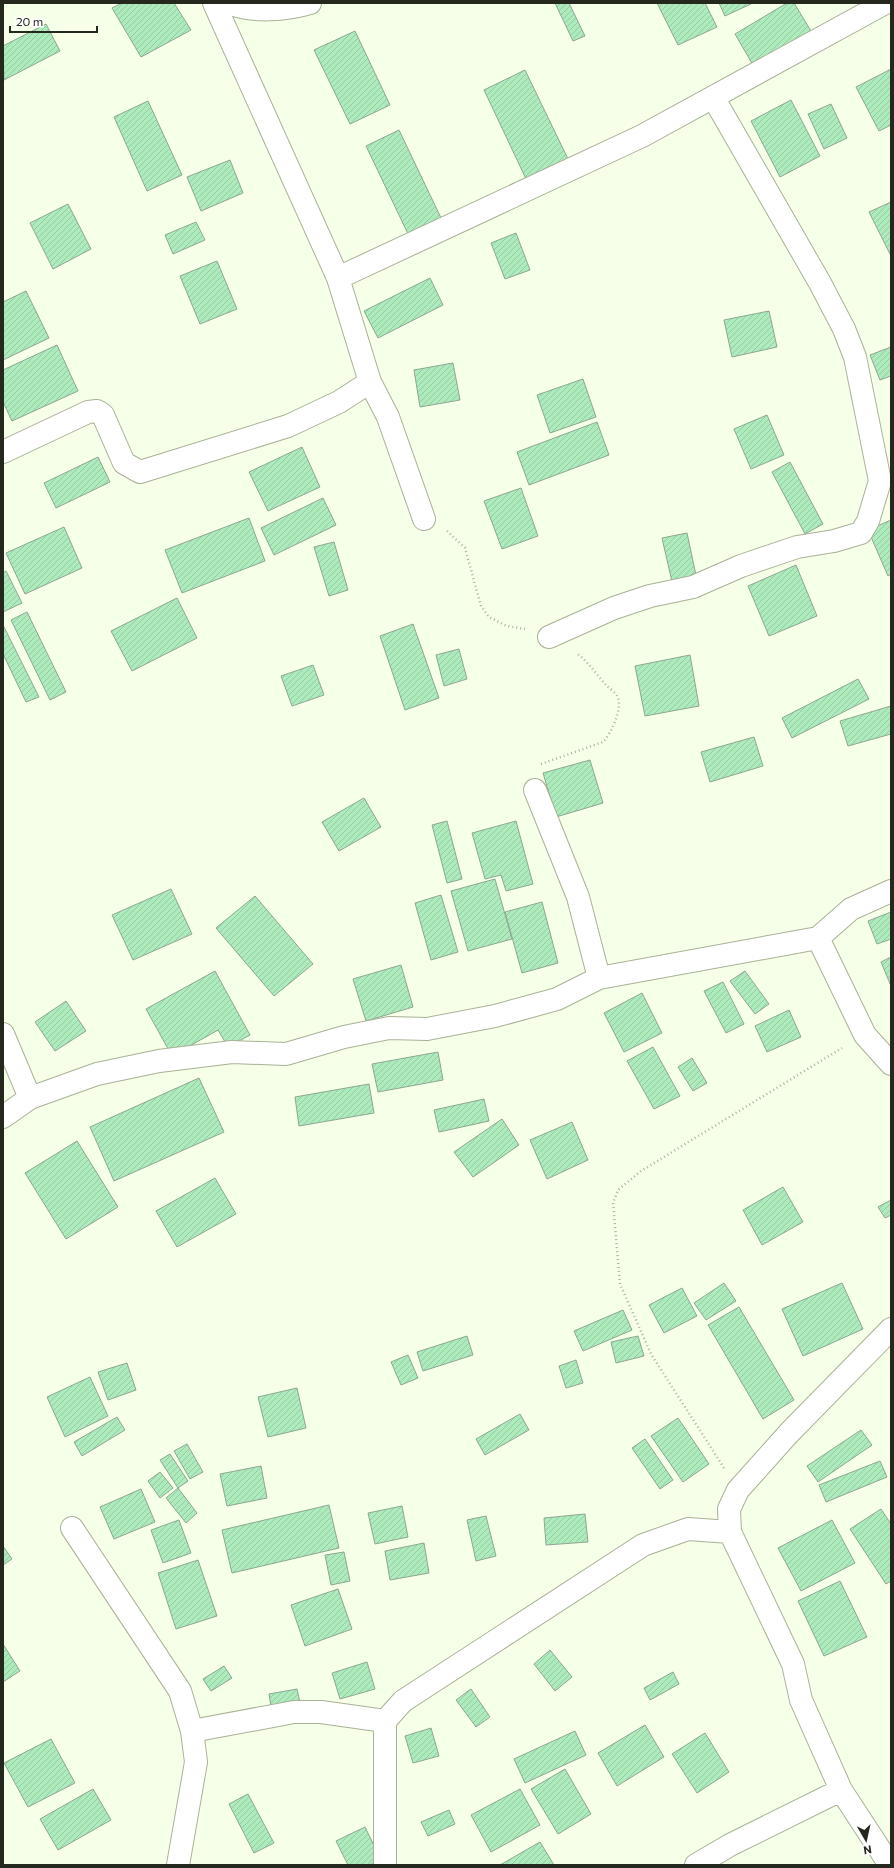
<svg xmlns="http://www.w3.org/2000/svg" width="894" height="1868" font-family="Commissioner,sans-serif">
<defs>
<pattern id="building-hatch" width="6" height="6" patternUnits="userSpaceOnUse"><rect width="6" height="6" fill="#adebbd"/><path d="M-1 1l2-2M0 6l6-6M5 7l2-2" fill="none" stroke="#95caa2"/></pattern>
</defs>
<rect width="100%" height="100%" fill="#f6ffe7"/>
<path fill="url(#building-hatch)" stroke="#8da793" d="M 122,3 L 174,3 L 191,30 L 141,57 L 112,8 Z
M 555,3 L 569,3 L 585,36 L 573,41 Z
M 657,3 L 705,3 L 717,27 L 678,45 Z
M 719,3 L 753,3 L 725,16 Z
M 787,3 L 794,3 L 811,31 L 753,65 L 735,34 Z
M 46,24 L 60,51 L 4,80 L 3,46 Z
M 355,31 L 390,105 L 350,124 L 314,50 Z
M 891,69 L 891,125 L 879,131 L 856,87 Z
M 525,70 L 569,161 L 527,181 L 484,90 Z
M 791,100 L 820,156 L 780,177 L 751,121 Z
M 148,101 L 182,175 L 147,191 L 114,117 Z
M 831,104 L 847,138 L 824,149 L 808,114 Z
M 399,130 L 442,220 L 409,236 L 366,146 Z
M 230,160 L 243,193 L 201,211 L 187,177 Z
M 891,202 L 891,256 L 869,212 Z
M 68,204 L 91,249 L 53,269 L 30,223 Z
M 196,222 L 205,240 L 173,254 L 165,235 Z
M 516,233 L 530,270 L 505,279 L 491,243 Z
M 217,261 L 237,309 L 200,324 L 180,276 Z
M 430,278 L 443,305 L 378,338 L 364,311 Z
M 26,291 L 49,338 L 3,360 L 3,302 Z
M 769,311 L 777,347 L 732,357 L 724,320 Z
M 57,345 L 78,391 L 12,421 L 3,402 L 3,370 Z
M 891,347 L 891,376 L 880,380 L 870,355 Z
M 453,363 L 460,400 L 420,407 L 414,370 Z
M 583,379 L 596,417 L 550,433 L 537,395 Z
M 767,415 L 784,455 L 751,469 L 734,429 Z
M 597,422 L 609,455 L 529,485 L 517,452 Z
M 302,447 L 320,487 L 268,511 L 249,472 Z
M 98,457 L 110,482 L 56,508 L 44,483 Z
M 790,462 L 823,524 L 805,534 L 772,472 Z
M 521,488 L 538,536 L 502,549 L 484,501 Z
M 323,498 L 336,525 L 274,555 L 261,528 Z
M 249,518 L 265,561 L 182,593 L 165,550 Z
M 891,520 L 891,574 L 888,576 L 868,530 Z
M 64,527 L 82,568 L 25,594 L 6,553 Z
M 687,533 L 697,580 L 673,586 L 662,538 Z
M 334,542 L 348,590 L 329,596 L 314,547 Z
M 796,565 L 817,616 L 769,636 L 748,586 Z
M 6,571 L 22,603 L 3,612 L 3,573 Z
M 177,598 L 197,638 L 132,671 L 111,631 Z
M 27,612 L 66,692 L 50,700 L 11,620 Z
M 413,624 L 439,698 L 405,710 L 380,636 Z
M 3,625 L 39,697 L 26,702 L 3,654 Z
M 459,649 L 467,679 L 444,686 L 436,655 Z
M 690,655 L 699,706 L 645,716 L 635,666 Z
M 313,665 L 324,695 L 292,706 L 281,676 Z
M 858,679 L 869,699 L 792,738 L 782,718 Z
M 891,706 L 891,734 L 848,746 L 840,721 Z
M 754,737 L 763,766 L 710,782 L 701,752 Z
M 590,760 L 603,803 L 556,817 L 543,773 Z
M 364,798 L 381,827 L 339,851 L 322,822 Z
M 447,821 L 462,879 L 447,883 L 432,825 Z
M 516,821 L 533,884 L 506,891 L 501,875 L 485,879 L 472,833 Z
M 495,879 L 512,939 L 468,951 L 451,891 Z
M 171,889 L 192,934 L 133,960 L 112,915 Z
M 441,895 L 458,952 L 431,960 L 415,903 Z
M 255,896 L 313,964 L 274,996 L 216,928 Z
M 542,902 L 558,963 L 522,973 L 505,912 Z
M 891,912 L 891,939 L 877,944 L 868,921 Z
M 891,957 L 891,986 L 881,962 Z
M 401,965 L 413,1007 L 366,1021 L 353,979 Z
M 215,971 L 250,1035 L 228,1047 L 218,1030 L 172,1056 L 146,1009 Z
M 745,971 L 769,1004 L 755,1014 L 730,981 Z
M 723,982 L 744,1024 L 726,1033 L 704,991 Z
M 642,993 L 662,1033 L 624,1052 L 604,1013 Z
M 66,1001 L 86,1031 L 55,1051 L 35,1022 Z
M 789,1010 L 801,1037 L 767,1052 L 755,1026 Z
M 653,1047 L 680,1096 L 654,1109 L 627,1061 Z
M 438,1052 L 443,1080 L 378,1092 L 372,1064 Z
M 692,1058 L 707,1083 L 693,1091 L 678,1067 Z
M 199,1078 L 224,1132 L 114,1181 L 90,1127 Z
M 369,1084 L 374,1113 L 299,1126 L 295,1097 Z
M 484,1099 L 489,1121 L 439,1132 L 434,1110 Z
M 502,1119 L 519,1145 L 473,1177 L 454,1152 Z
M 572,1122 L 588,1160 L 547,1179 L 530,1140 Z
M 77,1141 L 118,1207 L 66,1239 L 25,1173 Z
M 215,1178 L 236,1214 L 177,1247 L 156,1211 Z
M 783,1187 L 803,1222 L 762,1245 L 743,1210 Z
M 891,1200 L 891,1215 L 885,1218 L 878,1207 Z
M 724,1283 L 736,1301 L 706,1320 L 694,1303 Z
M 842,1283 L 863,1329 L 803,1356 L 782,1309 Z
M 682,1288 L 697,1316 L 664,1333 L 649,1305 Z
M 739,1307 L 794,1400 L 763,1419 L 708,1325 Z
M 623,1310 L 632,1330 L 583,1351 L 574,1331 Z
M 467,1336 L 473,1355 L 423,1371 L 417,1352 Z
M 638,1336 L 644,1356 L 616,1363 L 611,1342 Z
M 408,1355 L 418,1378 L 401,1385 L 391,1362 Z
M 576,1360 L 583,1383 L 566,1388 L 559,1366 Z
M 127,1363 L 136,1390 L 108,1400 L 98,1372 Z
M 90,1377 L 108,1416 L 65,1437 L 47,1397 Z
M 297,1388 L 306,1428 L 268,1437 L 258,1397 Z
M 520,1414 L 529,1430 L 485,1455 L 476,1439 Z
M 117,1417 L 125,1430 L 82,1456 L 74,1442 Z
M 678,1418 L 709,1464 L 683,1482 L 651,1436 Z
M 861,1430 L 872,1445 L 818,1482 L 807,1466 Z
M 645,1439 L 673,1480 L 660,1489 L 632,1448 Z
M 187,1444 L 203,1472 L 190,1479 L 174,1451 Z
M 170,1454 L 188,1481 L 178,1488 L 160,1460 Z
M 880,1461 L 887,1477 L 826,1502 L 819,1485 Z
M 261,1466 L 267,1498 L 227,1506 L 220,1474 Z
M 160,1472 L 173,1488 L 160,1498 L 148,1481 Z
M 178,1488 L 197,1513 L 186,1523 L 166,1498 Z
M 141,1489 L 155,1522 L 114,1539 L 100,1507 Z
M 329,1505 L 339,1548 L 232,1573 L 222,1530 Z
M 402,1506 L 408,1537 L 375,1544 L 368,1513 Z
M 881,1509 L 891,1524 L 891,1581 L 886,1584 L 850,1529 Z
M 585,1514 L 588,1542 L 546,1545 L 544,1518 Z
M 486,1516 L 496,1556 L 476,1561 L 467,1520 Z
M 179,1520 L 191,1553 L 163,1563 L 151,1530 Z
M 832,1520 L 855,1563 L 801,1591 L 778,1548 Z
M 424,1543 L 429,1573 L 390,1580 L 385,1551 Z
M 3,1546 L 12,1559 L 3,1565 Z
M 344,1552 L 350,1581 L 331,1585 L 325,1555 Z
M 198,1560 L 217,1616 L 176,1629 L 158,1573 Z
M 840,1581 L 867,1637 L 824,1656 L 798,1601 Z
M 338,1589 L 352,1629 L 305,1646 L 291,1605 Z
M 3,1644 L 20,1671 L 3,1682 Z
M 550,1650 L 572,1677 L 555,1691 L 534,1664 Z
M 367,1662 L 375,1689 L 340,1699 L 332,1673 Z
M 224,1666 L 232,1678 L 211,1691 L 203,1679 Z
M 673,1672 L 679,1684 L 650,1700 L 644,1688 Z
M 297,1689 L 301,1707 L 272,1713 L 269,1694 Z
M 471,1689 L 490,1717 L 476,1727 L 456,1700 Z
M 645,1725 L 664,1757 L 617,1786 L 598,1753 Z
M 431,1728 L 439,1756 L 413,1763 L 405,1736 Z
M 575,1731 L 586,1755 L 525,1783 L 514,1759 Z
M 705,1733 L 729,1772 L 697,1793 L 672,1754 Z
M 51,1739 L 75,1783 L 28,1807 L 4,1763 Z
M 565,1769 L 591,1814 L 558,1834 L 531,1789 Z
M 93,1789 L 111,1820 L 58,1850 L 40,1819 Z
M 520,1789 L 540,1825 L 491,1852 L 471,1815 Z
M 248,1794 L 274,1843 L 254,1853 L 229,1804 Z
M 449,1810 L 455,1824 L 428,1836 L 421,1822 Z
M 365,1827 L 381,1860 L 370,1865 L 348,1865 L 336,1841 Z
M 540,1842 L 554,1865 L 500,1865 Z"/>
<g fill="none" stroke-linecap="round" stroke-linejoin="round">
<g stroke="#a8b296" stroke-width="24">
<path id="minor" d="M 214,3 L 338,278 L 370,382 L 388,417 L 424,519
M 229,3 C 252,13 287,10 310,3
M 338,278 L 642,136 L 885,3
M 3,452 L 88,412 L 97,411 L 103,415 L 124,463 L 140,472 L 288,426 L 339,402 L 370,382
M 549,637 L 614,608 L 650,596 L 693,587 L 741,566 L 797,547 L 834,541 L 861,533 L 868,521 L 880,481 L 855,357 L 844,329 L 820,283 L 713,97
M 535,790 L 578,897 L 599,978
M 818,938 L 865,1035 L 891,1064
M 3,1034 L 30,1098 L 97,1074 L 159,1061 L 232,1052 L 286,1054 L 344,1037 L 389,1028 L 427,1029 L 495,1016 L 557,999 L 599,978 L 818,938 L 851,909 L 891,891
M 3,1117 L 30,1098
M 72,1528 L 180,1691 L 192,1731 L 196,1762 L 178,1865
M 192,1731 L 294,1712 L 321,1712 L 385,1721
M 841,1790 L 890,1865
M 385,1865 L 385,1721 L 403,1701 L 643,1545 L 688,1529 L 730,1532
M 696,1865 L 730,1845 L 841,1790 L 801,1700 L 793,1664 L 730,1532 L 729,1509 L 738,1490 L 789,1433 L 891,1329"/>
</g>
<path stroke="#acb3a0" stroke-width="2.5" stroke-dasharray="1 3" stroke-linecap="butt" d="M 447,531 L 465,548 L 481,606 L 489,617 L 507,626 L 525,629
M 541,764 L 603,742 C 611,734 624,706 617,696 C 615,692 609,688 606,685 C 596,674 588,661 576,653
M 724,1468 L 651,1354 L 620,1284 L 613,1203 L 618,1190 L 641,1171 L 842,1048"/>
<use href="#minor" stroke="#fff" stroke-width="22"/>
</g>
<rect width="894" height="1868" fill="none" stroke="#24281d" stroke-width="8"/>
<g transform="translate(866 1840) rotate(171)" stroke="#ffffff" stroke-width="3" paint-order="stroke">
<path d="M0-3L7 15L0 10L-7 15Z" fill="#24281d"/>
<text y="-6" font-size="11" font-weight="bold" text-anchor="middle" fill="#24281d">N</text>
</g>
<path d="M10 26v6h87v-6" fill="none" stroke="#24281d" stroke-width="2"/>
<text x="16" y="26" font-size="12" fill="#24281d" stroke="#ffffff" stroke-width="3" paint-order="stroke">20 m</text>
</svg>
